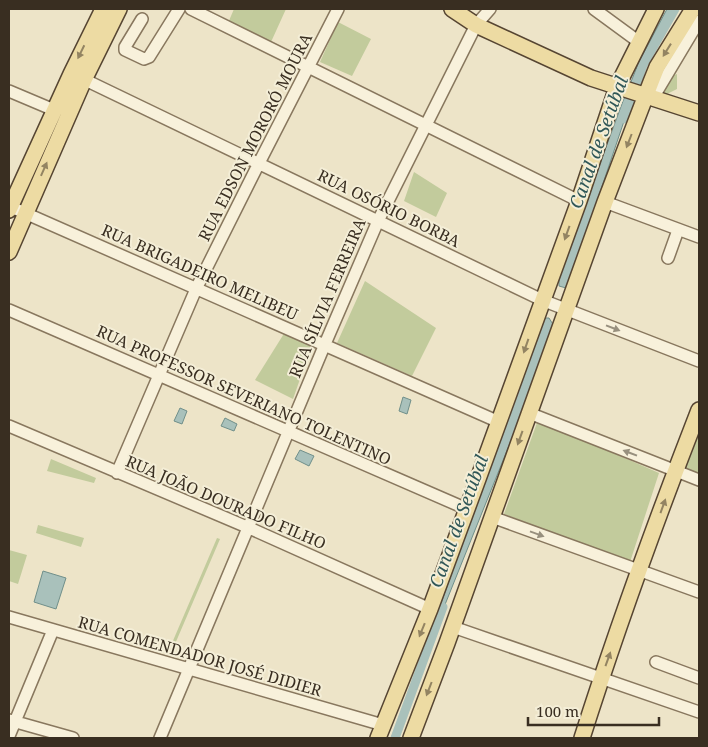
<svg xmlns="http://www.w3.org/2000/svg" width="708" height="747" font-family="'Noto Serif',serif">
<rect width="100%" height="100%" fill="#ede4c8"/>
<path fill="#c2cb9c" d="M 234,9 L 286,9 L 271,42 L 228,23 Z
M 338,22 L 371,39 L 352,76 L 320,62 Z
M 677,74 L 677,89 L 665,95 L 660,91 L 666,78 Z
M 414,172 L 447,193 L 436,217 L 404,201 Z
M 365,281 L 436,328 L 412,376 L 337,343 Z
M 285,332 L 312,345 L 293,399 L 255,380 Z
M 538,420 L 659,473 L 630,562 L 504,514 Z
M 699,427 L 699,474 L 682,468 Z
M 51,459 L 96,478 L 94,483 L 47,471 Z
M 38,525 L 84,538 L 81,547 L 36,533 Z
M 217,538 L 220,539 L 172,651 L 169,650 Z
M 9,550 L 27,555 L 18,584 L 9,581 Z"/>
<path fill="#a9c1bb" stroke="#708f8a" d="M 667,9 L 675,9 L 643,65 L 569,284 L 566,288 L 559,286 L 559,280 L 567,253 L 623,101 L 640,60 Z
M 544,318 L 549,318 L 554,326 L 537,376 L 440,617 L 394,738 L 391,738 L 401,715 L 513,402 Z
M 403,397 L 411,400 L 407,414 L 399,411 Z
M 180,408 L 187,411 L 182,424 L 174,421 Z
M 225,418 L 237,424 L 234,431 L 221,426 Z
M 300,450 L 314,456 L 309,466 L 295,459 Z
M 43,571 L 66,578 L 56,609 L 34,602 Z"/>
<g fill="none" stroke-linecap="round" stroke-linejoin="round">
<path stroke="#a9c1bb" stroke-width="9" d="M 624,119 L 643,65 L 675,9
M 395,738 L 443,607"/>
<g stroke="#88775e" stroke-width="14">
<path id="minor" d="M 191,9 L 579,201
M 594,9 L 639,42
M 142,19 L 125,47 L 125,50 L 144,59 L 149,57 L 179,9
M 77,76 L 542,300 L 699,361
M 9,91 L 54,110
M 653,98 L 699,21
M 605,202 L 699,237
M 9,206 L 499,422
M 668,258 L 678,230
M 9,310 L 467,509
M 529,413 L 699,480
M 9,426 L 247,527 L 430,609
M 117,473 L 196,289 L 259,163 L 338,9
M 492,517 L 699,592
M 9,617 L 383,725
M 453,627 L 699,712
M 656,662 L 699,678
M 9,720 L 73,738
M 9,736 L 53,630
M 160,738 L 325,344 L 378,221 L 476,25 L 490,9"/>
</g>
<g stroke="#564532" stroke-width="18">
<path id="major" d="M 452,9 L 476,25 L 591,78 L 699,113
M 9,210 L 71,74 L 103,9
M 9,252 L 84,80 L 119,9
M 378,738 L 430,609 L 478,479 L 579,201 L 617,87 L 656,9
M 411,738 L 447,643 L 605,202 L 651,82 L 657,67 L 693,9
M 582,738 C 617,628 657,518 699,410"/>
</g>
<use href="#minor" stroke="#f8f1db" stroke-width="11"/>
<use href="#major" stroke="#eddba3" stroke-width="15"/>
</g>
<defs><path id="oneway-solid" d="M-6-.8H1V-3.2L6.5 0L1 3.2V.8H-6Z" transform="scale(1.25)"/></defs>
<g fill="#938462">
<use href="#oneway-solid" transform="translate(667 50) rotate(122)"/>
<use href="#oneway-solid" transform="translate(81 52) rotate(116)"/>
<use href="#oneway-solid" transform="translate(629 141) rotate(111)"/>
<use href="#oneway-solid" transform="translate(44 169) rotate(-66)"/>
<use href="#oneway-solid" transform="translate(567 233) rotate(110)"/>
<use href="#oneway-solid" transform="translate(526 346) rotate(109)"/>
<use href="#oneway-solid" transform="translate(520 438) rotate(110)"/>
<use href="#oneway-solid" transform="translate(663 506) rotate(-70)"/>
<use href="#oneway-solid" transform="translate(422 630) rotate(112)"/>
<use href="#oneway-solid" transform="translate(608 659) rotate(-70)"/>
<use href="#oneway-solid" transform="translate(429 689) rotate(111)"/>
</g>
<g fill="#98907e">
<use href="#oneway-solid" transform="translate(613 328) rotate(21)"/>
<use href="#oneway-solid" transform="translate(630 453) rotate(-159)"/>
<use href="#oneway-solid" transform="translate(537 534) rotate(20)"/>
</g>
<g text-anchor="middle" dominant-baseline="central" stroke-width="4" stroke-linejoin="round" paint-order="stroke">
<g font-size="16" fill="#392e21" stroke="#f4eed7">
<text transform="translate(255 137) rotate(-63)">RUA EDSON MORORÓ MOURA</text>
<text transform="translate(389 208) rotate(26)">RUA OSÓRIO BORBA</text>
<text transform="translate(200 272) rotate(24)">RUA BRIGADEIRO MELIBEU</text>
<text transform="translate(327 298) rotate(-67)">RUA SÍLVIA FERREIRA</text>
<text transform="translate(244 395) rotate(24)">RUA PROFESSOR SEVERIANO TOLENTINO</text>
<text transform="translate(226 502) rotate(23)">RUA JOÃO DOURADO FILHO</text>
<text transform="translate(200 656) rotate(16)">RUA COMENDADOR JOSÉ DIDIER</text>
</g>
<g font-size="18" font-style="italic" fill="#315858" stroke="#f4eed7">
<text transform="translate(598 142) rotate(-70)">Canal de Setúbal</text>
<text transform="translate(458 521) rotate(-70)">Canal de Setúbal</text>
</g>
</g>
<rect width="708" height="747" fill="none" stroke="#392e21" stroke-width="20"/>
<path d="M528 717v8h131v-8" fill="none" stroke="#392e21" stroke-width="2.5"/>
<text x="536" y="717" font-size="15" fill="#392e21" stroke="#f4eed7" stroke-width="4" paint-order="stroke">100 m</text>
</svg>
